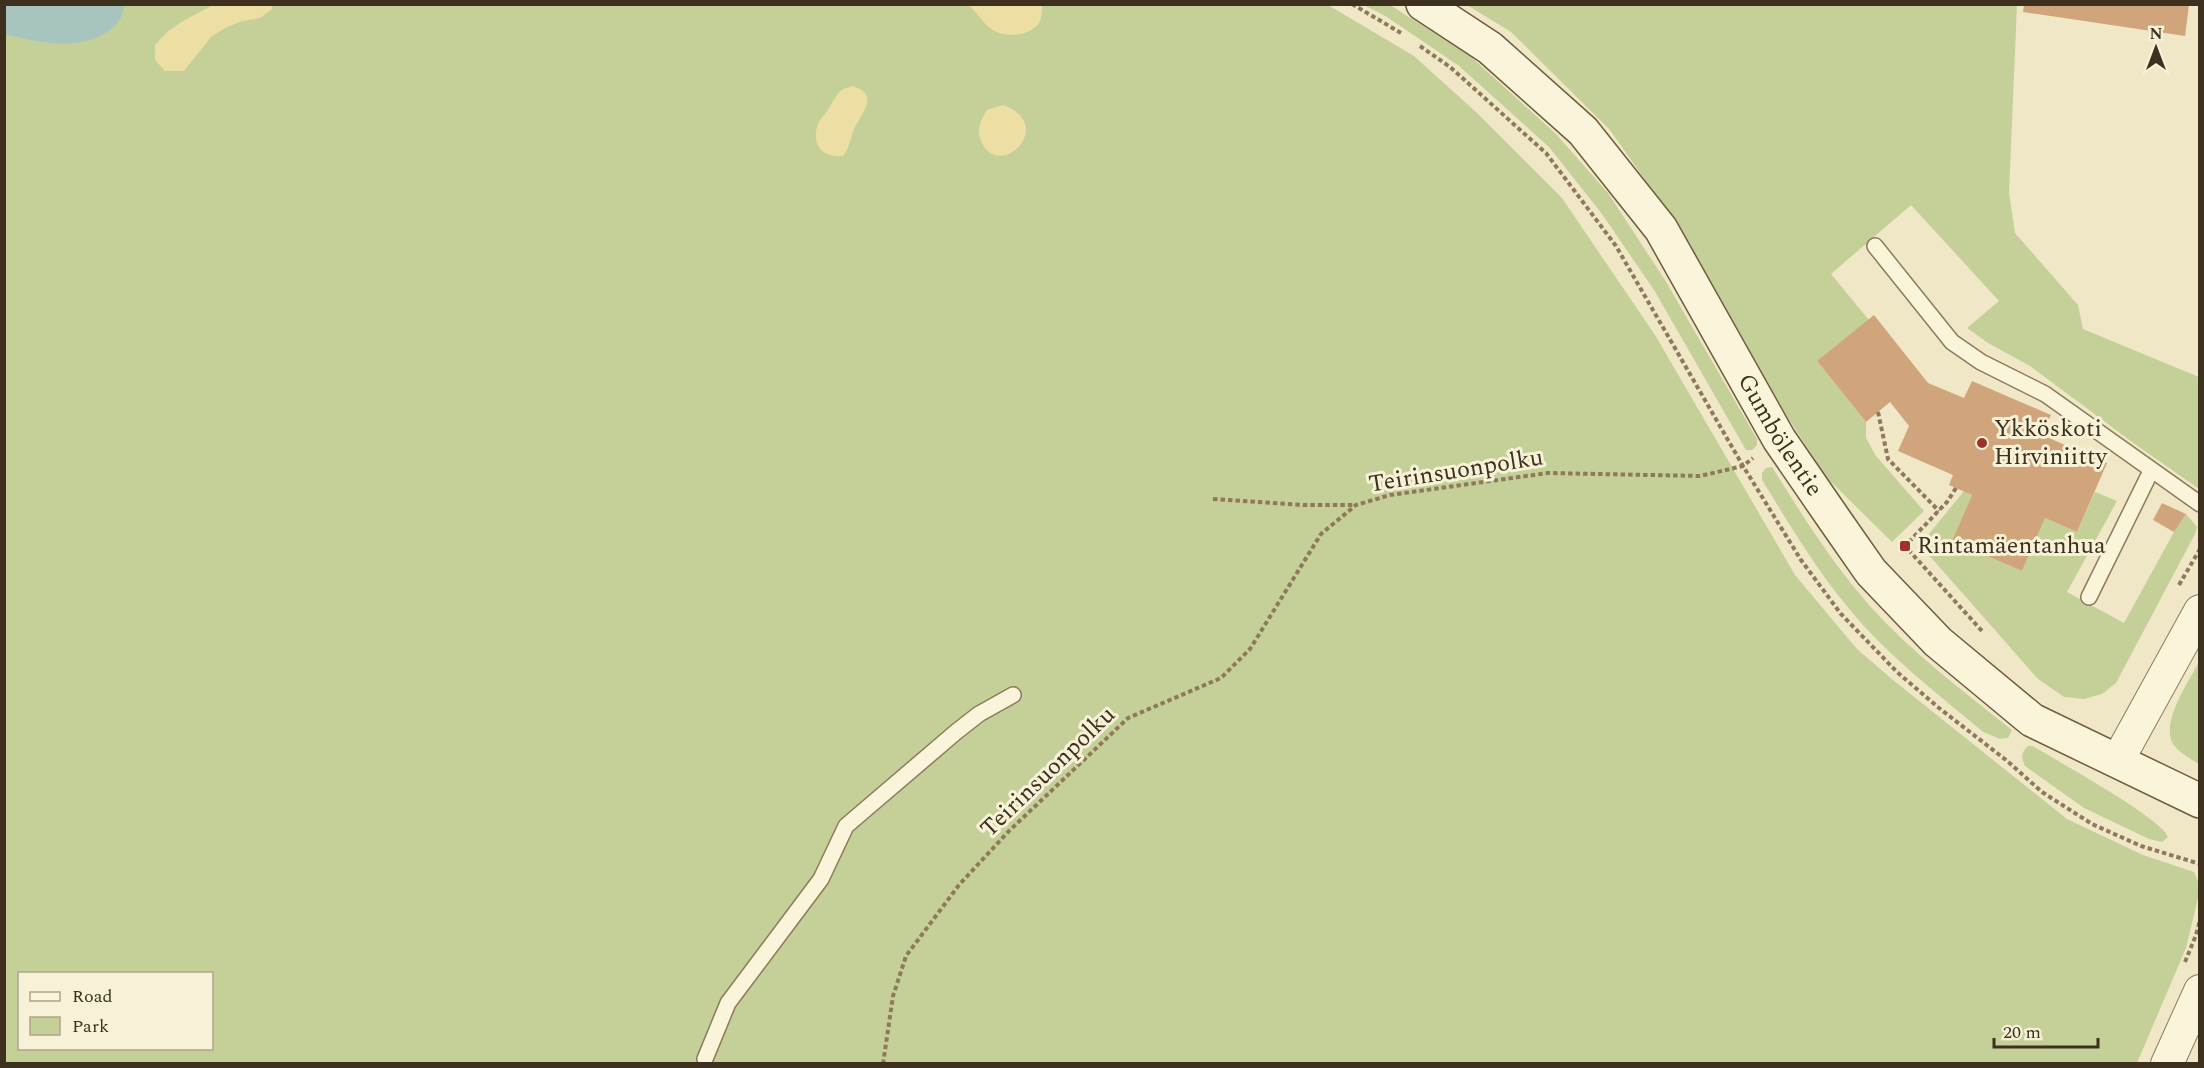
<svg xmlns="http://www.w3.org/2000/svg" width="2204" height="1068" font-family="Spectral,serif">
<rect width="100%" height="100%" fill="#f0e7c7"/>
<path fill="#c5d099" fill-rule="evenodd" d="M 4,5 L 1328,5 L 1414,56 L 1477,113 L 1562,198 L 1655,335 L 1795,575 L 1857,649 L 1893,680 L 2067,819 L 2143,855 L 2194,872 L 2199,884 L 2199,894 L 2186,948 L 2137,1063 L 5,1063 ZM 20,974 L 212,974 L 212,1048 L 20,1048 Z
M 1364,5 L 1390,5 L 1469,55 L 1556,134 L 1608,193 L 1665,280 L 1757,439 L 1757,445 L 1752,450 L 1746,450 L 1654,290 L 1602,214 L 1549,147 L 1459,66 L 1387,17 Z
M 1467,5 L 2017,5 L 2009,193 L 2015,233 L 2078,305 L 2083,329 L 2199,377 L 2199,489 L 2132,442 L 2030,366 L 1988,343 L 1967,328 L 1999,301 L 1911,205 L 1831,274 L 1869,320 L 1817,361 L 1866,422 L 1866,438 L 1876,456 L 1924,511 L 1892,542 L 1827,478 L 1786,415 L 1688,241 L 1610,130 L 1511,32 Z
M 1772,467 C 1802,515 1832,563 1870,606 C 1912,653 1963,691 2012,730 L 2008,738 L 2000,739 L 1983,732 C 1936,692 1885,654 1846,605 C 1814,566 1788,522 1762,480 L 1762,473 L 1766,468 Z
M 1964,491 L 1972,495 L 1952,541 L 2022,571 L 2045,518 L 2077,532 L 2095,492 L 2117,501 L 2067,592 L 2124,623 L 2174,532 L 2186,514 L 2197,527 L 2195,534 L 2116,683 L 2102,694 L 2084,699 L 2064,697 L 2038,679 L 1920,545 Z
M 2199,662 L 2199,764 C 2190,759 2180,753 2173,744 C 2160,723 2189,681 2199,662 Z
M 2028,746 L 2033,746 C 2055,760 2162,818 2168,837 L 2162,842 L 2149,839 L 2084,808 L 2025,766 C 2021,758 2021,752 2028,746 Z"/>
<path fill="#eddfa3" d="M 215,4 L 272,5 L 272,9 L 260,18 L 242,21 L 225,28 L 211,37 L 184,71 L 165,71 L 155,60 L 155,45 L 167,32 L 183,21 Z
M 968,5 L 1042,5 C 1042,10 1042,18 1039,23 C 1029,37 1004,38 991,29 C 982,22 977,12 968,5 Z
M 852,86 C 882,94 860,115 854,129 C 850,138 850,148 843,156 C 820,159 809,140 820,120 C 823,116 826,113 829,108 C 833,102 836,94 843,89 C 843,89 851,87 852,86 Z
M 1003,105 C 1056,124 1003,179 983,145 C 976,132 979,122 987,110 Z"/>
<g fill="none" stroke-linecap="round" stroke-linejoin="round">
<path stroke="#a8c4be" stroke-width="62" d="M 12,4 C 35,10 73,20 93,4"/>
</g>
<path fill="#d0a57b" d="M 2024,5 L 2189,5 L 2185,36 L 2023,12 Z
M 1874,315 L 1928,383 L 1964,398 L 1972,381 L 2051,415 L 2042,435 L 2107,463 L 2077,532 L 2045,518 L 2022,571 L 1952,541 L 1972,495 L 1949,485 L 1953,475 L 1898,451 L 1909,426 L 1890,402 L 1866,422 L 1817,361 Z
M 2162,503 L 2186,514 L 2174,532 L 2153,520 Z"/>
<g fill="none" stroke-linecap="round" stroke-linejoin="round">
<g stroke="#8d7a5b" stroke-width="18">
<path id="service" d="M 1875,246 L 1952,342 L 1981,362 L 2045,394 L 2200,504
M 2089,597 L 2151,471
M 705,1059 L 728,1003 L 821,879 L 846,826 L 956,732 L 979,714 L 1013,695"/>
</g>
<g stroke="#8d7a5b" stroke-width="34">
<path id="minor" d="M 2118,760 L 2200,611
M 2167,1064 L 2200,991"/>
</g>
<g stroke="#6f5b3e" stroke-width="36">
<g id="secondary">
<path id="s1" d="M 1423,4 L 1490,48 L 1583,131 L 1661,229 L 1779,439 L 1834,519 L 1871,572 L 1938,642 L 2032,720 L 2200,801"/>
</g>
</g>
<path stroke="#8d7a5b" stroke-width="4" stroke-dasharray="4.5 3" stroke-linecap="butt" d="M 1352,4 L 1401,33
M 1420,46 L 1450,67 L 1546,153 L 1616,246 L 1743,466 L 1801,560 L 1841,614 L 1897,672 L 1939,708 L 2006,760 L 2042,792 L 2092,824 L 2141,846 L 2200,864
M 1878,412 L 1888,459 L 1939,511
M 1956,488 L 1947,502 L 1905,546 L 1982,631
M 1213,499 L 1304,505 L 1356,505
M 2179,585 L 2200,549
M 2185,962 L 2196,935 L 2200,920
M 883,1064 L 893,996 L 906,956 L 959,885 L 1009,831 L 1128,718 L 1221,678 L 1250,649 L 1321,534 L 1356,505 L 1390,495 L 1548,473 L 1700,476 L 1743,466 L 1753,458"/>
<use href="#service" stroke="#faf4db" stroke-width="15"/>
<use href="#minor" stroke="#faf4db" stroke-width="32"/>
<use href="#secondary" stroke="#faf4db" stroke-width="33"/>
</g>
<g fill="#9f3128" stroke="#f7f1d7" stroke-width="2">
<circle cx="1982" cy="443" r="6"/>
<rect x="1899" y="540" width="12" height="12" rx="3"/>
</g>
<g text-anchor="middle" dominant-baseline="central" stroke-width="6" stroke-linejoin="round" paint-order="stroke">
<g font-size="24" fill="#3d301f" stroke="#f7f1d7" text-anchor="start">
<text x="1994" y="429">Ykköskoti<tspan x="1994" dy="28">Hirviniitty</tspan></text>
<text x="1917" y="546">Rintamäentanhua</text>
</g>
<g font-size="24" fill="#3d301f" stroke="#f7f1d7">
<text stroke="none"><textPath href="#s1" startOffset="568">Gumbölentie</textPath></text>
<text transform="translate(1456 471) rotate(-9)">Teirinsuonpolku</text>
<text transform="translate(1048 772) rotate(-44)">Teirinsuonpolku</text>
</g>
</g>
<rect width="2204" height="1068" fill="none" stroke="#3d301f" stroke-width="12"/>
<rect x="18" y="972" width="195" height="78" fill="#f7f1d7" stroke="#ada48d" stroke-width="1.5"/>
<rect x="30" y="992" width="30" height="9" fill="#faf4db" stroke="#ada48d" stroke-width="1.5"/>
<text x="72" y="1002" font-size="18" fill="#3d301f">Road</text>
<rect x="30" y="1017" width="30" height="18" fill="#c5d099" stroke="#ada48d" stroke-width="1.5"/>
<text x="72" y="1032" font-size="18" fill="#3d301f">Park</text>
<g transform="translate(2156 48)" stroke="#f7f1d7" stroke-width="4.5" paint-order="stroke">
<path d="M0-4.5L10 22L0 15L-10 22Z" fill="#3d301f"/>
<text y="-9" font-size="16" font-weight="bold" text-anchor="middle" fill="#3d301f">N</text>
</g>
<path d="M1994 1038v9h104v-9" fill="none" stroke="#3d301f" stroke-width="3"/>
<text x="2003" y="1038" font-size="18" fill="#3d301f" stroke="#f7f1d7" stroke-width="4.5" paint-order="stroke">20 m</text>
</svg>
